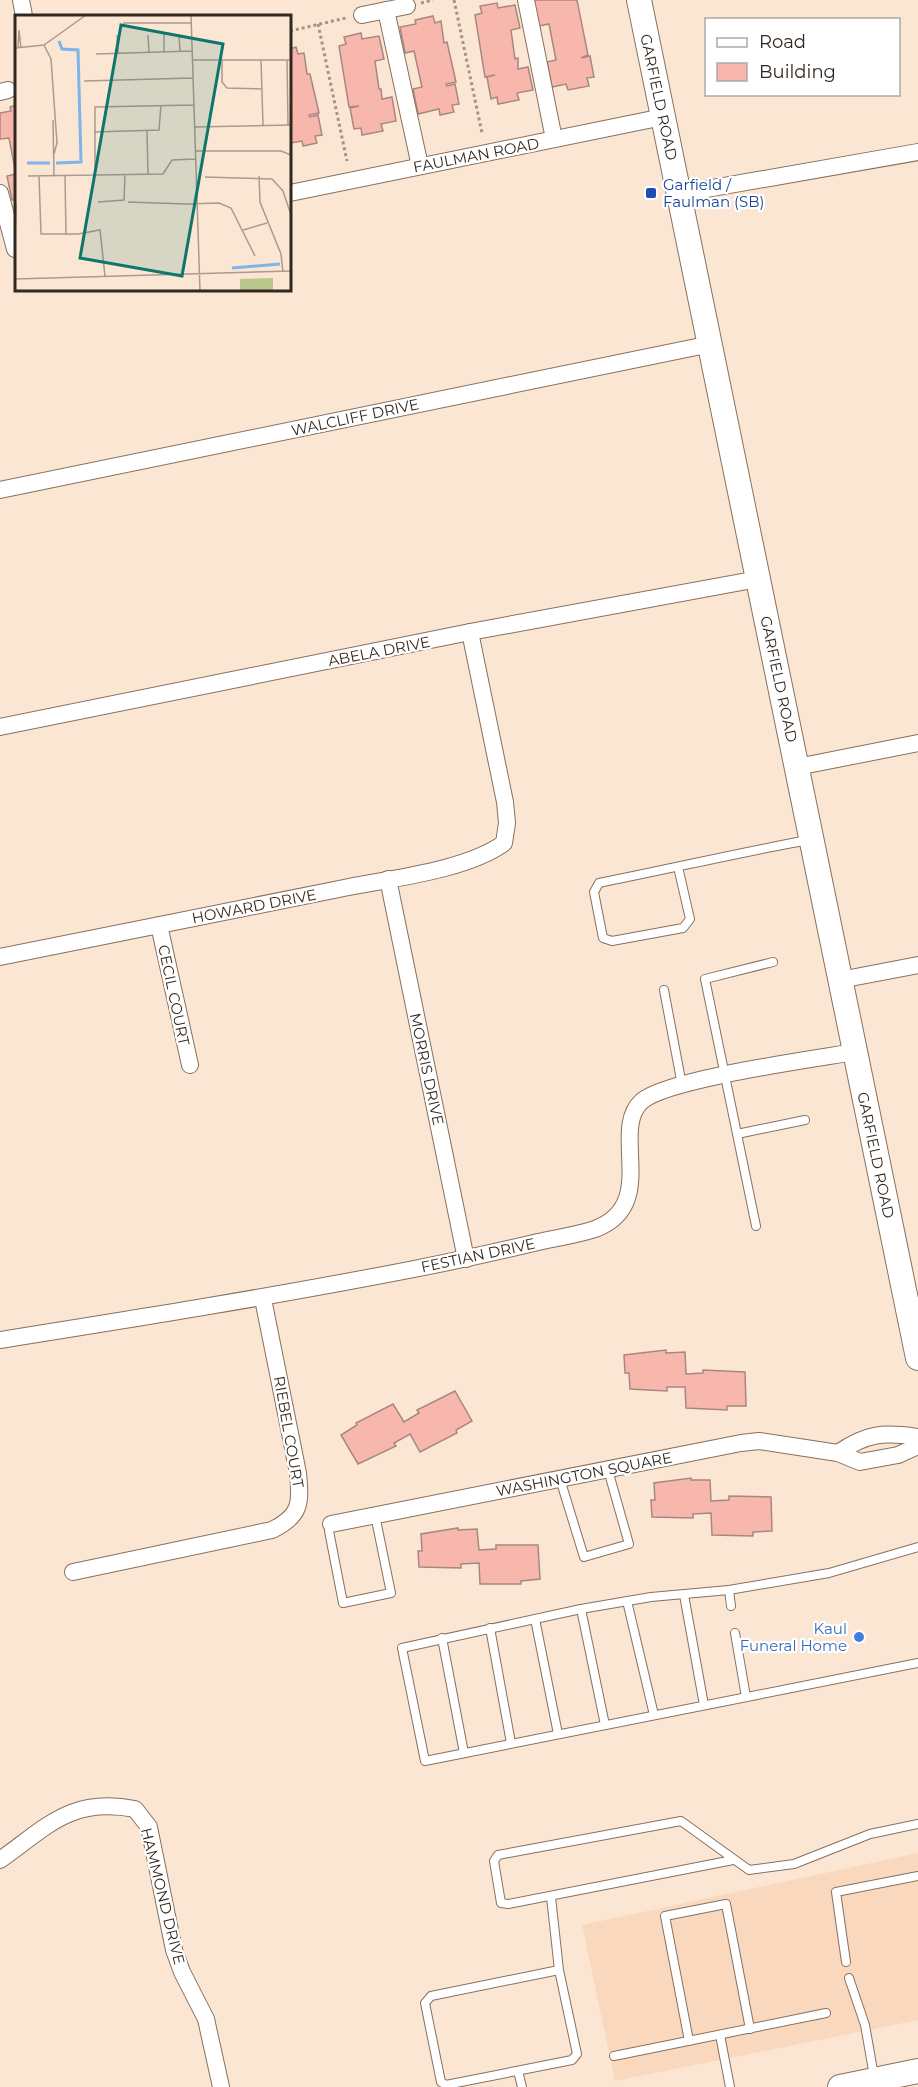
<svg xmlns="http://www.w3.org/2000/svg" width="918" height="2087" font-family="Montserrat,sans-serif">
	<rect width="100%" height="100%" fill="#fbe6d4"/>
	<!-- built -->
	<path fill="#f9d8bd" d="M918,1853V2020L615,2081L582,1925Z"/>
	<!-- building -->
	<g fill="#f8b7ac" stroke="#a88781" stroke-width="1.5">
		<path d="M534,0H577L588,55L581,58L590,56L594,77L587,78L589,86L568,90L566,84L552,87L547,62L556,60L549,24L539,26Z"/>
		<path d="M497,3L498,8L515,5L520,28L511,30L515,59L518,58V69L528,67L533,90L517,93L519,100L498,104L497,97L491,99L487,77L495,75L485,77L475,15L482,13L480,6Z"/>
		<path d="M433,16L435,23L441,21L444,43L447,42L456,82L446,84L447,86L455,84L459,104L452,105L454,112L440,115L439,109L418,114L413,89L422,87L414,51L405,53L400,27L416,24L415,20Z"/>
		<path d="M361,33L362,39L379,36L384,59L375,61L379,89H381L382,99L392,97L396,121L381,124L383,131L362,135L361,128L354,129L350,108L359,106L349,107L339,46L346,44L344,37Z"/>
		<path d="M296,47L298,54L304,53L307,74H310L319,113L309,115L310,117L318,115L322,135L315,136L317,143L303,146L302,141L290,143V49Z"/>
		<path d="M16,105V200H12L7,176L16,174L9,138L0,139V113L11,111L10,107Z"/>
		<path d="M666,1350V1353L685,1352L686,1374L703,1373V1370L745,1372L746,1406H727V1410L686,1408L685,1387H667V1391L630,1389L629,1373H625L624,1355Z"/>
		<path d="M455,1391L472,1421L456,1430L457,1433L420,1452L410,1434L394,1443L396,1446L358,1464L341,1435L357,1425L356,1423L393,1404L404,1422L419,1413L417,1410Z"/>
		<path d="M691,1478V1480H710L711,1501L729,1500V1496L771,1497L772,1531L753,1532V1536L712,1535L711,1513L693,1514V1518L652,1517L651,1500H655L654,1483Z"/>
		<path d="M458,1528V1530L477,1529L479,1550L496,1549V1545H538L540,1579L521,1581V1584H480L479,1563L461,1564V1568L419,1567L418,1551H422L421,1534Z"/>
	</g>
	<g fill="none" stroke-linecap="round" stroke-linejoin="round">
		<defs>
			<g id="lane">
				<path d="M678,867L690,919L683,928L612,941L603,938L594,892L599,883C669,869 738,853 808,840"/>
				<path d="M664,990L682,1085"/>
				<path d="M737,1134L805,1120"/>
				<path d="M756,1226L705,979L773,962"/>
				<path d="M560,1479L584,1557L629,1544L608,1470"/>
				<path d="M331,1524L329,1531L343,1603L391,1593L375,1515"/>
				<path d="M918,1547L829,1573L729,1590L651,1597L581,1609L402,1648L425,1761L918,1663"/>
				<path d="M729,1590L731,1606"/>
				<path d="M684,1595L704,1705"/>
				<path d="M627,1601L654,1715"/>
				<path d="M581,1609L605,1725"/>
				<path d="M535,1619L558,1734"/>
				<path d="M490,1628L511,1743"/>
				<path d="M735,1633L746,1697"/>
				<path d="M442,1638L464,1753"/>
				<path d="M733,1860L508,1904L501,1903L494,1861L498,1855L681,1821L749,1870L794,1864L870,1834L918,1824"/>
				<path d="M551,1897L559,1970L577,2054L572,2060L446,2085L441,2082L425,2003L431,1996L559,1970"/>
				<path d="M846,1962L836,1892L918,1876"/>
				<path d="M849,1978L865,2025L874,2076"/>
				<path d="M720,2035L730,2087"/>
				<path d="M689,2041L665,1916L726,1904L750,2029"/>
				<path d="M614,2056L826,2013"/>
				<path d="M518,2071L522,2087"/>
			</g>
			<g id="street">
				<path d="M21,0L24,16"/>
				<path d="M526,0L554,139"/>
				<path d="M386,10L420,166"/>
				<path d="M362,15L407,6"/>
				<path d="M0,92L8,90"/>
				<path d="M0,193L15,249"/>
				<path d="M290,193L663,117"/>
				<path d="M678,194L918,152"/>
				<path d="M0,490L711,344"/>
				<path d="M0,727L470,632L758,579"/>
				<path d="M797,767L918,743"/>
				<path d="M388,879L466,1259"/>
				<path d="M159,925L190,1065"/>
				<path d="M0,957C113,934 226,912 339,889C386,879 466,871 504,843L507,823L505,802L470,632"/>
				<path d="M840,980L918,965"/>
				<path d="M0,1340C138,1318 276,1296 414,1269C455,1261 496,1252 538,1242C556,1238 577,1235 595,1229C660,1205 609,1130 642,1101C667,1079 814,1059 855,1052"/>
				<path d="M918,1437C883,1432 867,1433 838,1453L860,1462L898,1455L918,1446"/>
				<path d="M331,1524L741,1443L759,1441L838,1453"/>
				<path d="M73,1572L272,1530C301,1516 301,1503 298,1473L263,1299"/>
				<path d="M0,1860C48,1826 71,1797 135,1809L149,1827L174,1950L182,1972L206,2019L221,2087"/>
			</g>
			<g id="secondary">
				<path d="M639,0L918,1358"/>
				<path d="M840,2087L918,2071"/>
			</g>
		</defs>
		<!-- lane casing -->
		<use href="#lane" stroke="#88705d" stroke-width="10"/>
		<!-- street casing -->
		<use href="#street" stroke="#88705d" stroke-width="18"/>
		<!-- secondary casing -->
		<use href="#secondary" stroke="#88705d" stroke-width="26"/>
		<!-- path -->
		<g stroke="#a49486" stroke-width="3" stroke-dasharray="3 3" stroke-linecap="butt">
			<path d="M454,0L482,133"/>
			<path d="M421,3L433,0"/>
			<path d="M318,24L347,161"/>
			<path d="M290,31L346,18"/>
		</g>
		<!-- lane -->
		<use href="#lane" stroke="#fff" stroke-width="8"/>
		<!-- street -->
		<use href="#street" stroke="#fff" stroke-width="16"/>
		<!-- secondary -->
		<use href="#secondary" stroke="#fff" stroke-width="24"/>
	</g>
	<!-- markers -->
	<rect fill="#1a4fb4" stroke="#fff" stroke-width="2" x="645" y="187" width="12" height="12" rx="3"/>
	<circle fill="#3f7fe0" stroke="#fff" stroke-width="2" cx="859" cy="1637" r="6"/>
	<g text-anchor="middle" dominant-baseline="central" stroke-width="4.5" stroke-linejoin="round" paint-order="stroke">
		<!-- street labels -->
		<g font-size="15" fill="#322820" stroke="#fff">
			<text transform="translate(659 97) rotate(78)">GARFIELD ROAD</text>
			<text transform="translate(476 155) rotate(-11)">FAULMAN ROAD</text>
			<text transform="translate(355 417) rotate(-12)">WALCLIFF DRIVE</text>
			<text transform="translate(379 651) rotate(-11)">ABELA DRIVE</text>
			<text transform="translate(779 679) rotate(78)">GARFIELD ROAD</text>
			<text transform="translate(254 906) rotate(-11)">HOWARD DRIVE</text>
			<text transform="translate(174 995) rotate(78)">CECIL COURT</text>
			<text transform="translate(427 1069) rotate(78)">MORRIS DRIVE</text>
			<text transform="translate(876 1155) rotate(78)">GARFIELD ROAD</text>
			<text transform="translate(478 1255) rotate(-12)">FESTIAN DRIVE</text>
			<text transform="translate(289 1432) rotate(80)">RIEBEL COURT</text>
			<text transform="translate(584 1474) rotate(-11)">WASHINGTON SQUARE</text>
			<text transform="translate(163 1896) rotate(76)">HAMMOND DRIVE</text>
		</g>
		<!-- transit labels -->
		<g font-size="15" fill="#164399" stroke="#fff" text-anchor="start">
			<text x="663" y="184">Garfield /<tspan x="663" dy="17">Faulman (SB)</tspan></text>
		</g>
		<!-- shop labels -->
		<g font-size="15" fill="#366cbe" stroke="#fff" text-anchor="end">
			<text x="847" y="1628">Kaul<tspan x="847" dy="17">Funeral Home</tspan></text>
		</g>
	</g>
	<!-- overview -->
	<g transform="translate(15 15)">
		<rect width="276" height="276" fill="#fbe6d4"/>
		<path d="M258,263V276H225V264Z" fill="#b9c78c"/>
		<path fill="none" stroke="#7eb3eb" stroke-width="3" d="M12,148H35M41,148L66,147L63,35L47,34L44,26M217,253L265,249"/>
		<path fill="none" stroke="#ab9a8c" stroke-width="1.5" d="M176,0L185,276M108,8H176M149,19V37M164,19L165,37M133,20L134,38M29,30L36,44L42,128L39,139M0,33L29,30L71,0M3,33L4,15L6,33M103,38L102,21H105M81,39L177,36M178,45H276M207,45V67L212,73L247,74M246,45L248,110M272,45L273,110M69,66L178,63M38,105L39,160M180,112L276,110M132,116L133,160M79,117L144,115L146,90M180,136H266L276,140M50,160L51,220M80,160V92L179,90M13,161L148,159L157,145L180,144M24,161L26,219H63L85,215L90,261M244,161L245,187L266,239L268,257M190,162L257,164L268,176L276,200M83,187L109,185L110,160M113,187L171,189M182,189H171L204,188L216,193L240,241M228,215L252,208M0,224L1,189M0,264L276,256"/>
		<path fill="#0f766e" fill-opacity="0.15" stroke="#0f766e" stroke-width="3" d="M106,10L208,29L167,261L65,243Z"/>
		<rect width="276" height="276" fill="none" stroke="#322820" stroke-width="3"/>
	</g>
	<!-- legend -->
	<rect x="705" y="18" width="195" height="78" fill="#ffffff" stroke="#ada9a6" stroke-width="1.5"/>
	<rect x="717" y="38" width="30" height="9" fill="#ffffff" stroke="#ada9a6" stroke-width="1.5"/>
	<text x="759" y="48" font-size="18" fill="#322820">Road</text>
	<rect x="717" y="63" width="30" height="18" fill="#f8b7ac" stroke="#ada9a6" stroke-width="1.5"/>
	<text x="759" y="78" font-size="18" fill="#322820">Building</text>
</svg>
